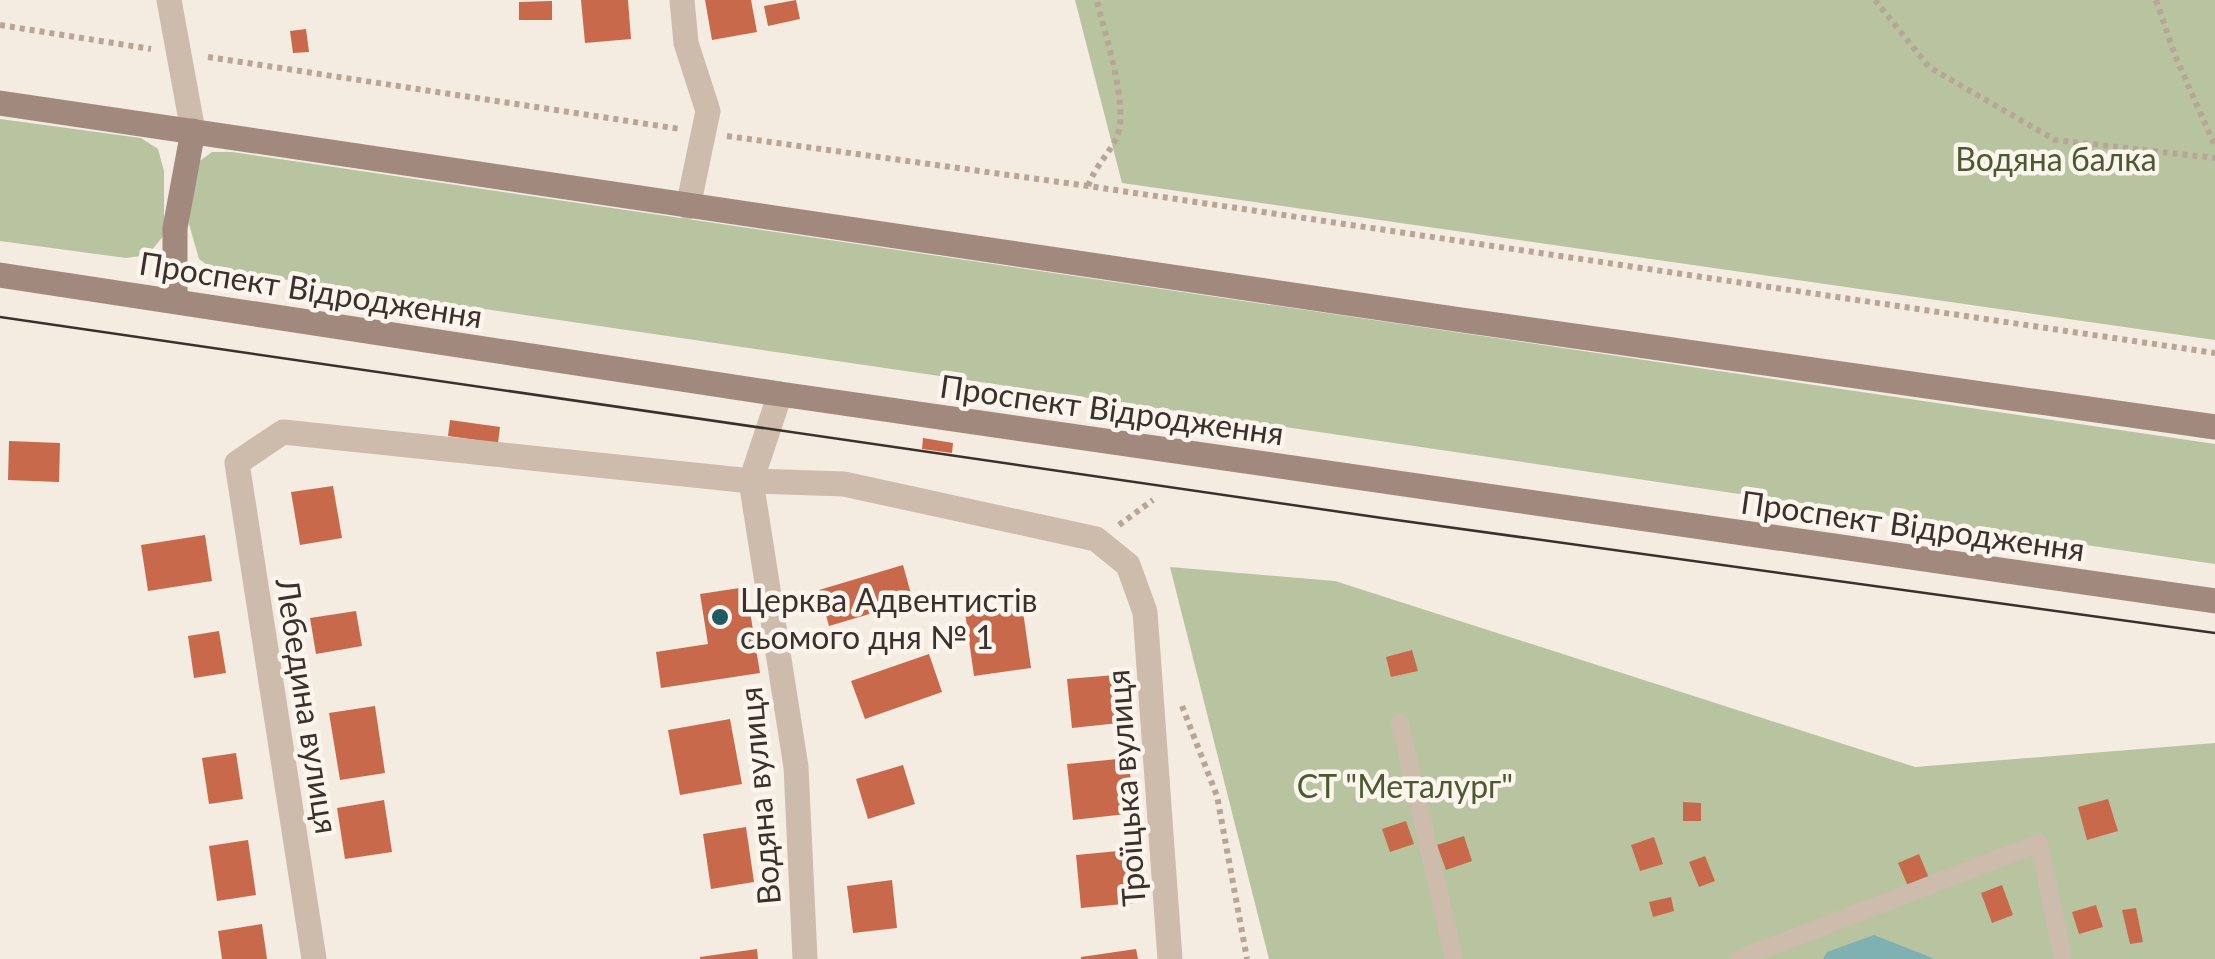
<svg xmlns="http://www.w3.org/2000/svg" width="2215" height="959" font-family="Lato,sans-serif">
	<rect width="100%" height="100%" fill="#f4ebe1"/>
	<!-- green -->
	<g fill="#b8c4a0">
		<path d="M1075,0H2215V340L1122,183Z"/>
		<path d="M0,119L141,138L158,149L164,171V235L148,255L126,258L0,241Z"/>
		<path d="M212,152H232L2215,444V564L213,269L199,259L189,224L191,182L197,163Z"/>
		<path d="M1170,567L1335,581L1915,767L2215,743V959H1269Z"/>
	</g>
	<!-- water -->
	<path fill="#7fb0b2" d="M1874,935L1930,957L1933,959H1823L1827,952Z"/>
	<!-- building -->
	<g fill="#c8694b">
		<path d="M581,0H628L631,39L585,43Z"/>
		<path d="M705,0H751L757,32L712,40Z"/>
		<path d="M796,0L800,19L768,26L764,6Z"/>
		<path d="M552,1V20H519V2Z"/>
		<path d="M306,29L309,52L293,53L290,31Z"/>
		<path d="M450,420L500,427L498,443L448,436Z"/>
		<path d="M923,438L953,443L952,453L922,449Z"/>
		<path d="M9,441L60,443L59,482L8,480Z"/>
		<path d="M333,486L342,538L300,545L291,492Z"/>
		<path d="M205,535L212,581L148,591L141,545Z"/>
		<path d="M903,565L913,601L829,626L819,590Z"/>
		<path d="M746,587L760,673L661,688L656,652L708,644L700,594Z"/>
		<path d="M1022,604L1031,668L974,676L965,612Z"/>
		<path d="M356,611L362,646L316,654L310,618Z"/>
		<path d="M219,631L226,673L194,678L188,636Z"/>
		<path d="M1412,650L1418,671L1391,677L1386,657Z"/>
		<path d="M929,654L942,692L865,719L851,681Z"/>
		<path d="M1115,675L1119,723L1072,728L1067,679Z"/>
		<path d="M375,706L385,773L340,780L329,713Z"/>
		<path d="M730,719L742,784L680,795L668,730Z"/>
		<path d="M236,753L243,799L209,804L202,758Z"/>
		<path d="M1128,758L1135,813L1073,820L1067,764Z"/>
		<path d="M903,765L915,804L868,819L856,779Z"/>
		<path d="M2108,799L2118,831L2087,840L2078,807Z"/>
		<path d="M384,800L392,852L345,859L337,808Z"/>
		<path d="M1683,802L1701,803V821H1683Z"/>
		<path d="M1406,821L1414,844L1390,852L1382,829Z"/>
		<path d="M746,827L754,882L711,889L703,834Z"/>
		<path d="M1464,836L1472,861L1446,870L1437,845Z"/>
		<path d="M1654,837L1663,864L1640,871L1631,845Z"/>
		<path d="M248,840L256,895L217,901L209,846Z"/>
		<path d="M1129,850L1134,903L1081,908L1076,855Z"/>
		<path d="M1919,854L1929,878L1908,886L1898,863Z"/>
		<path d="M1705,856L1715,881L1699,887L1689,862Z"/>
		<path d="M892,880L897,928L853,933L847,886Z"/>
		<path d="M2002,885L2013,915L1992,923L1981,893Z"/>
		<path d="M1671,897L1674,911L1653,917L1649,902Z"/>
		<path d="M2096,905L2103,927L2079,934L2072,912Z"/>
		<path d="M2136,908L2143,942L2130,944L2122,910Z"/>
		<path d="M262,924L267,959H222L218,931Z"/>
		<path d="M757,949L758,959H700V957Z"/>
		<path d="M1136,949L1138,959H1081V957Z"/>
	</g>
	<g fill="none" stroke-linecap="round" stroke-linejoin="round">
		<!-- path -->
		<g stroke="#b9a596" stroke-width="6" stroke-dasharray="5 5" stroke-linecap="butt">
			<path d="M1875,0L1929,67L2055,140L2215,158"/>
			<path d="M2156,0L2176,58L2215,146"/>
			<path d="M0,25L151,49"/>
			<path d="M208,57L680,129"/>
			<path d="M727,136L1088,186L2215,353"/>
			<path d="M1088,186C1095,167 1107,156 1116,139C1131,110 1104,33 1097,0"/>
			<path d="M1119,525L1153,500"/>
			<path d="M1182,706L1217,796L1247,959"/>
		</g>
		<!-- lane -->
		<g stroke="#cdbbac" stroke-width="18">
			<path d="M1400,723L1454,959"/>
			<path d="M1739,959L2039,843L2063,959"/>
		</g>
		<!-- street -->
		<g stroke="#cdbbac" stroke-width="25">
			<path d="M169,0L193,131"/>
			<path d="M682,0L686,43L708,111L688,207"/>
			<path d="M780,394L751,481L796,767L805,959"/>
			<path d="M314,959L237,463L283,432L751,481L844,484L1096,539L1128,565L1145,612L1170,959"/>
		</g>
		<!-- secondary -->
		<g stroke="#a18a7d" stroke-width="25">
			<path d="M0,103L1455,319L2215,427"/>
			<path d="M0,275L780,394L2215,601"/>
			<path d="M175,300V228L193,131"/>
		</g>
		<!-- tram -->
		<path stroke="#3b302b" stroke-width="2.5" d="M0,317L1382,518L2215,633"/>
	</g>
	<!-- markers -->
	<circle fill="#1f5a5e" stroke="#fbf5ee" stroke-width="4" cx="720" cy="617" r="10"/>
	<g text-anchor="middle" dominant-baseline="central" stroke-width="9" stroke-linejoin="round" paint-order="stroke">
		<!-- park labels -->
		<g font-size="32" fill="#4a5a2e" stroke="#fbf5ee">
			<text x="2056" y="158">Водяна балка</text>
			<text x="1405" y="785">СТ "Металург"</text>
		</g>
		<!-- street labels -->
		<g font-size="32" fill="#3b302b" stroke="#fbf5ee">
			<text transform="translate(311 289) rotate(9)">Проспект Відродження</text>
			<text transform="translate(1112 409) rotate(8)">Проспект Відродження</text>
			<text transform="translate(1913 525) rotate(8)">Проспект Відродження</text>
			<text transform="translate(308 706) rotate(81)">Лебедина вулиця</text>
			<text transform="translate(1125 788) rotate(-94)">Троїцька вулиця</text>
			<text transform="translate(759 796) rotate(-95)">Водяна вулиця</text>
		</g>
		<!-- poi labels -->
		<g font-size="32" fill="#3b302b" stroke="#fbf5ee" text-anchor="start">
			<text x="740" y="599">Церква Адвентистів<tspan x="740" dy="37">сьомого дня № 1</tspan></text>
		</g>
	</g>
</svg>
